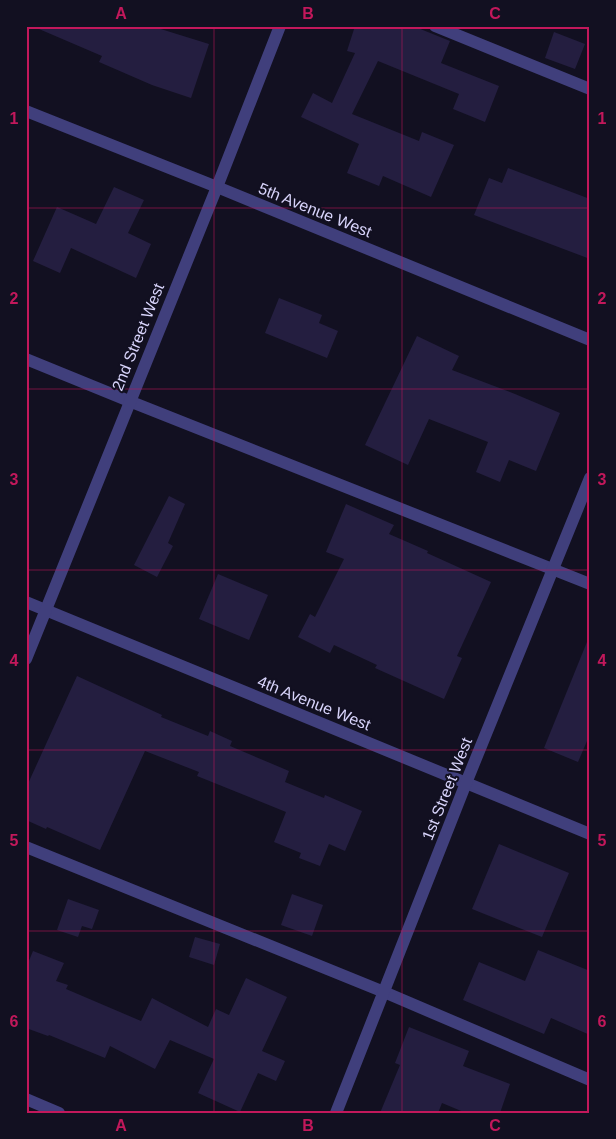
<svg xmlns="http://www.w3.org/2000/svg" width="616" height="1139" font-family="Arial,sans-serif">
	<rect width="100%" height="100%" fill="#121021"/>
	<!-- building -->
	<g fill="#241e40">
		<path d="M32,26H151L209,44L191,98L152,85L99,62L102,56Z"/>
		<path d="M355,26H413L450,41L441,63L499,86L485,122L453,109L459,94L378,61L352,114L419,141L422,132L454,145L431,197L383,176L379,186L347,173L359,144L301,117L313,93L332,103L355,53L347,51Z"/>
		<path d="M554,32L585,44L575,69L545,58Z"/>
		<path d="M508,168L590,199V259L474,215L489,178L502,183Z"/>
		<path d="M114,187L144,200L128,233L151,244L136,278L71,248L60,273L33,261L57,207L96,224Z"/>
		<path d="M279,298L322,315L319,323L338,331L327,358L265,333Z"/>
		<path d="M417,336L459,356L452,370L515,394L560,413L536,471L509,460L500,482L476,472L488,442L429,419L408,465L365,445Z"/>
		<path d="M169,496L185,504L168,543L173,546L157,577L134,565Z"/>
		<path d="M346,504L394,525L389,534L428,551L427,553L491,582L457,656L462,658L444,699L375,668L377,665L334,645L330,653L298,637L310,614L315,617L344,559L326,552Z"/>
		<path d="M218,574L268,595L249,640L199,619Z"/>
		<path d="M589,637L590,734L578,762L544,748Z"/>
		<path d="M77,676L162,715L161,717L208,736L210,731L232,741L230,746L289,771L285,782L324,798L325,795L362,811L345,851L329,844L320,866L299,858L301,853L274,842L286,812L197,776L199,772L145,751L100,850L47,827L46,829L26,820V788Z"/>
		<path d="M499,844L569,873L542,937L472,909Z"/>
		<path d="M292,894L323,905L312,936L281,925Z"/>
		<path d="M68,899L99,910L92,929L82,926L78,937L57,930Z"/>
		<path d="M195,937L220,944L214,965L189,957Z"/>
		<path d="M538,950L590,971V1035L551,1018L544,1034L463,1000L479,962L525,981Z"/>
		<path d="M33,951L64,963L56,981L68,985L66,989L141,1021L152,998L208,1027L216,1009L229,1015L246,978L287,997L262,1051L285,1061L276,1081L258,1073L240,1112L198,1093L214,1059L170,1040L155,1069L110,1046L105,1058L49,1035L48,1036L26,1028V968Z"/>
		<path d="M409,1027L469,1051L463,1066L510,1084L500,1113H466L442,1103L438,1113H380L400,1065L395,1063Z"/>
	</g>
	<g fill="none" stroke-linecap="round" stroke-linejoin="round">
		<!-- service -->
		<g stroke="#403f7c" stroke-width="12">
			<path d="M435,26L590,89"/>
			<path d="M26,359L129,401L590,584"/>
			<path d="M26,847L384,992L590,1080"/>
		</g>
		<!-- minor -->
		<g stroke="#403f7c" stroke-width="12">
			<path d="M26,602L590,834"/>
			<path d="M26,1099L59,1113"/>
			<path d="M336,1113L466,783L590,478"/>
		</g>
		<!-- tertiary -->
		<g stroke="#403f7c" stroke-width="12">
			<path d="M26,111L217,187L590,340"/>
			<path d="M26,659L217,187L280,26"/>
		</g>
	</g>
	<!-- grid -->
	<path fill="none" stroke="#c2185b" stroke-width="1" stroke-opacity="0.55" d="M214,26V1113M402,26V1113M26,208H590M26,389H590M26,570H590M26,750H590M26,931H590"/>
	<g text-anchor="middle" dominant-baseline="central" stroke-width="4" stroke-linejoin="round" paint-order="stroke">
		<!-- street labels -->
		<g font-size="16" fill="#d8d4fb" stroke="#121021">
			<text transform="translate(315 210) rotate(22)">5th Avenue West</text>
			<text transform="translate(138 337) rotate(-68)">2nd Street West</text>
			<text transform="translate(314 703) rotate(22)">4th Avenue West</text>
			<text transform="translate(447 789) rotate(-68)">1st Street West</text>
		</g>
	</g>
	<!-- border -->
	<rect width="616" height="1139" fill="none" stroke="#121021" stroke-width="55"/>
	<rect x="28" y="28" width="560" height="1084" fill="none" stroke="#c2185b" stroke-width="2"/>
	<g font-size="16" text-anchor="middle" font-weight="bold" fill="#c2185b">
		<text x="121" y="19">A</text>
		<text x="308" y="19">B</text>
		<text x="495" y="19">C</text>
		<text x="14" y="124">1</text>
		<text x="602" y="124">1</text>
		<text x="14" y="304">2</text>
		<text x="602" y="304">2</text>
		<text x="14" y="485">3</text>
		<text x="602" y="485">3</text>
		<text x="14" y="666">4</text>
		<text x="602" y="666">4</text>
		<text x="14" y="846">5</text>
		<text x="602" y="846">5</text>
		<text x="14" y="1027">6</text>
		<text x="602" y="1027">6</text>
		<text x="121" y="1131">A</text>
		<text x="308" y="1131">B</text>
		<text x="495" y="1131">C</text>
	</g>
</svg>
